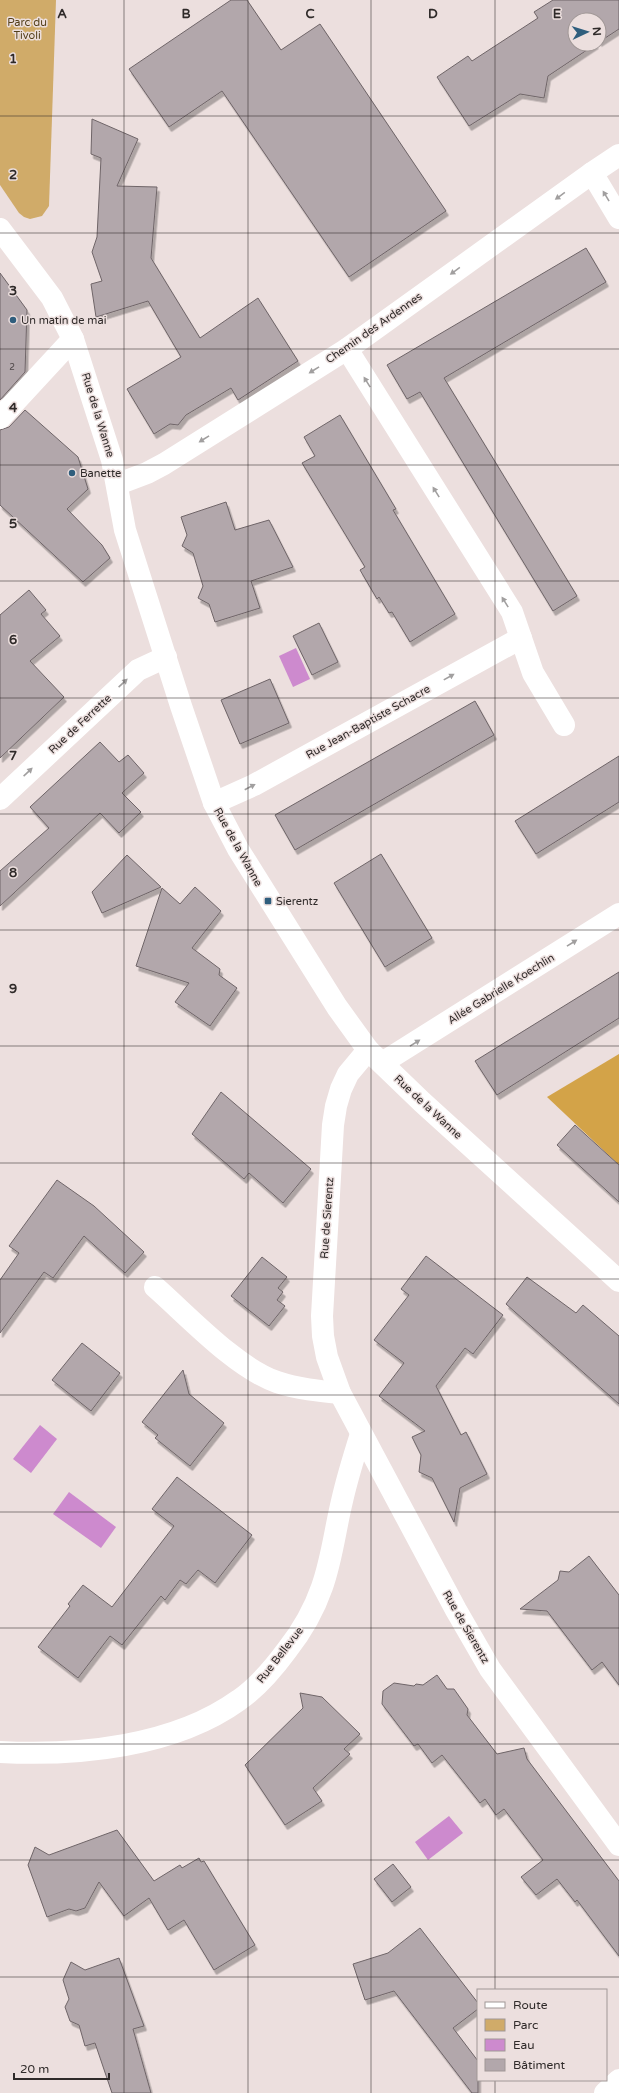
<svg xmlns="http://www.w3.org/2000/svg" width="619" height="2093" font-family="'Varela Round',sans-serif">
	<defs>
		<filter id="shadow"><feDropShadow dx="2.5" dy="4.5" stdDeviation="0" flood-color="#0004"/></filter>
	</defs>
	<rect width="100%" height="100%" fill="#ecdfde"/>
	<!-- green -->
	<path fill="#d0ab69" d="M0,0H56L49,206L42,216L30,219L24,217L19,213L0,185Z"/>
	<!-- forest -->
	<path fill="#d3a348" d="M619,1054V1165L547,1097Z"/>
	<!-- water -->
	<g fill="#cd8ace">
		<path d="M296,648L310,679L293,687L279,656Z"/>
		<path d="M40,1425L57,1439L31,1473L13,1459Z"/>
		<path d="M69,1492L116,1527L101,1548L53,1514Z"/>
		<path d="M449,1816L463,1833L428,1860L415,1842Z"/>
	</g>
	<!-- building -->
	<g fill="#b2a7ab" stroke="#6f6568" filter="url(#shadow)">
		<path d="M231,0H247L281,50L320,24L446,211L349,277L222,91L169,127L129,69Z"/>
		<path d="M553,0H619V29L599,42V20H575V44H596L548,76L544,98L520,94L469,126L437,77L468,56L472,61L538,18L534,12Z"/>
		<path d="M92,119L138,139L117,186L157,187L151,258L200,338L258,298L298,361L238,400L231,388L186,415L178,425L170,424L154,434L127,389L181,357L148,301L96,317L91,284L102,281L92,252L97,237L101,158L91,154Z"/>
		<path d="M586,248L606,282L444,378L577,596L553,611L420,392L407,399L387,365Z"/>
		<path d="M0,273L27,310L25,372L0,400Z"/>
		<path d="M25,410L78,457L88,489L67,509L102,545L110,558L83,582L0,505V430L9,427Z"/>
		<path d="M340,415L396,509L393,510L455,614L410,642L392,612L389,613L379,597L377,599L360,570L365,567L302,463L315,456L304,437Z"/>
		<path d="M226,502L235,530L269,520L293,567L251,581L260,608L215,622L209,604L198,598L203,586L193,553L182,546L187,535L181,517Z"/>
		<path d="M29,590L46,610L41,614L60,636L30,661L64,697L0,758V615Z"/>
		<path d="M319,623L338,662L312,675L293,636Z"/>
		<path d="M270,679L289,723L240,744L221,700Z"/>
		<path d="M475,701L494,735L295,850L275,815Z"/>
		<path d="M100,742L119,762L128,755L144,773L122,793L141,812L119,833L100,813L0,906V871L49,828L30,807Z"/>
		<path d="M619,756V802L536,854L515,821Z"/>
		<path d="M381,854L432,938L385,967L334,883Z"/>
		<path d="M127,855L161,887L102,913L92,892Z"/>
		<path d="M195,887L221,911L192,948L220,969L219,975L237,988L210,1026L175,1002L189,983L136,966L162,888L180,904Z"/>
		<path d="M619,972V1018L497,1095L475,1061Z"/>
		<path d="M221,1092L311,1169L283,1203L249,1173L244,1179L192,1134Z"/>
		<path d="M575,1125L619,1165V1202L557,1145Z"/>
		<path d="M57,1180L94,1206L144,1252L125,1273L84,1236L53,1278L44,1272L0,1333V1280L19,1253L9,1246Z"/>
		<path d="M426,1256L503,1315L473,1354L465,1348L436,1386L461,1435L466,1432L487,1474L460,1488L454,1522L432,1478L419,1472L421,1455L412,1437L425,1431L379,1396L404,1363L374,1340L409,1295L401,1289Z"/>
		<path d="M262,1257L287,1277L278,1288L283,1292L277,1300L285,1306L269,1326L231,1296Z"/>
		<path d="M527,1277L576,1313L583,1305L619,1336V1404L506,1304Z"/>
		<path d="M82,1343L120,1373L91,1411L52,1380Z"/>
		<path d="M183,1370L189,1394L224,1423L190,1466L155,1438L158,1435L142,1422Z"/>
		<path d="M177,1477L252,1535L215,1583L198,1570L186,1584L180,1580L165,1600L161,1596L122,1645L110,1636L78,1678L38,1647L70,1606L68,1604L83,1585L112,1607L174,1526L152,1509Z"/>
		<path d="M589,1556L619,1595V1685L602,1662L592,1670L547,1611L520,1609L558,1580L560,1571L569,1572Z"/>
		<path d="M437,1675L447,1689H454L468,1709L467,1715L497,1754L524,1748L527,1759L619,1881V1956L577,1900L575,1902L557,1879L536,1895L521,1877L543,1860L504,1809L496,1815L485,1799L480,1803L442,1755L432,1763L418,1744L414,1746L382,1704L383,1691L394,1683L414,1686L416,1684L423,1685Z"/>
		<path d="M300,1693L322,1697L360,1734L344,1749L350,1754L313,1788L322,1801L285,1825L245,1765L303,1708Z"/>
		<path d="M117,1830L154,1881L180,1865L182,1868L199,1858L201,1862L204,1861L255,1945L214,1970L184,1920L168,1930L149,1898L124,1916L99,1882L85,1908L76,1911L69,1909L47,1917L28,1865L35,1847L49,1855Z"/>
		<path d="M393,1864L411,1887L392,1902L374,1879Z"/>
		<path d="M420,1928L478,2003V2009L453,2028L478,2061V2093H472L394,1991L365,2000L353,1964L388,1953Z"/>
		<path d="M119,1958L144,2026L133,2029L151,2093H112L95,2043L85,2046L79,2025L70,2021L65,2007L69,1999L63,1980L71,1962L85,1970Z"/>
	</g>
	<g fill="none" stroke-linecap="round" stroke-linejoin="round">
		<!-- minor -->
		<g stroke="#fff" stroke-width="22">
			<path d="M592,173L619,218"/>
			<path d="M0,229L52,298L73,339L112,460L125,530L181,706L214,803L238,849L337,1007L368,1050L422,1102L619,1281"/>
			<path d="M347,349L512,612L533,673L564,725"/>
			<path d="M0,418L73,339"/>
			<path d="M118,484L147,473L164,464L347,349L592,173L619,155"/>
			<path d="M0,799L138,670L166,657"/>
			<path d="M214,803L254,785L521,638"/>
			<path d="M368,1050L348,1074L341,1089L336,1106L333,1125L322,1316L323,1336L327,1357L340,1393L456,1610L490,1669L619,1845"/>
			<path d="M382,1063L619,914"/>
			<path d="M155,1287C188,1316 236,1368 277,1382C298,1389 319,1391 340,1393"/>
			<path d="M0,1752C78,1756 174,1747 239,1700C258,1687 273,1669 287,1650C302,1631 314,1610 322,1587C332,1559 335,1530 342,1501C347,1479 354,1456 361,1434"/>
			<path d="M605,2093L619,2080"/>
		</g>
	</g>
	<!-- one-way arrows -->
	<defs><path id="oneway-solid" d="M-6-.8H1V-3.2L6.5 0L1 3.2V.8H-6Z"/></defs>
	<g fill="#a19f9f">
		<use href="#oneway-solid" transform="translate(560 196) rotate(144)"/>
		<use href="#oneway-solid" transform="translate(606 196) rotate(-121)"/>
		<use href="#oneway-solid" transform="translate(455 271) rotate(144)"/>
		<use href="#oneway-solid" transform="translate(314 370) rotate(148)"/>
		<use href="#oneway-solid" transform="translate(367 382) rotate(-122)"/>
		<use href="#oneway-solid" transform="translate(204 439) rotate(148)"/>
		<use href="#oneway-solid" transform="translate(436 492) rotate(-122)"/>
		<use href="#oneway-solid" transform="translate(505 602) rotate(-122)"/>
		<use href="#oneway-solid" transform="translate(449 677) rotate(-29)"/>
		<use href="#oneway-solid" transform="translate(123 683) rotate(-43)"/>
		<use href="#oneway-solid" transform="translate(28 772) rotate(-43)"/>
		<use href="#oneway-solid" transform="translate(250 787) rotate(-28)"/>
		<use href="#oneway-solid" transform="translate(572 943) rotate(-32)"/>
		<use href="#oneway-solid" transform="translate(415 1043) rotate(-32)"/>
	</g>
	<!-- grid -->
	<path fill="none" stroke="#2f2a29" stroke-width="1" stroke-opacity="0.55" d="M124,0V2093M248,0V2093M371,0V2093M495,0V1990M0,116H619M0,233H619M0,349H619M0,465H619M0,581H619M0,698H619M0,814H619M0,930H619M0,1046H619M0,1163H619M0,1279H619M0,1395H619M0,1512H619M0,1628H619M0,1744H619M0,1860H619M0,1977H619M495,2080V2093"/>
	<!-- markers -->
	<g fill="#2f5e7d" stroke="#ecdfde" stroke-width="1.5">
		<circle cx="13" cy="320" r="4"/>
		<circle cx="72" cy="473" r="4"/>
		<rect x="264" y="897" width="8" height="8" rx="2"/>
	</g>
	<g text-anchor="middle" dominant-baseline="central" stroke-width="3" stroke-linejoin="round" paint-order="stroke">
		<!-- number labels -->
		<g font-size="9" fill="#50494a">
			<text x="12" y="367">2</text>
		</g>
		<!-- park labels -->
		<g font-size="11" fill="#533f19" stroke="#ecdfde">
			<text x="27" y="22">Parc du<tspan x="27" dy="13">Tivoli</tspan></text>
		</g>
		<!-- poi labels -->
		<g font-size="11" fill="#2f2a29" stroke="#ecdfde" text-anchor="start">
			<text x="21" y="320">Un matin de mai</text>
			<text x="80" y="473">Banette</text>
			<text x="276" y="901">Sierentz</text>
		</g>
		<!-- street labels -->
		<g font-size="11" fill="#2f2a29" stroke="#ecdfde">
			<text transform="translate(374 328) rotate(-35)">Chemin des Ardennes</text>
			<text transform="translate(98 415) rotate(73)">Rue de la Wanne</text>
			<text transform="translate(368 722) rotate(-29)">Rue Jean-Baptiste Schacre</text>
			<text transform="translate(80 724) rotate(-43)">Rue de Ferrette</text>
			<text transform="translate(238 847) rotate(61)">Rue de la Wanne</text>
			<text transform="translate(501 989) rotate(-32)">Allée Gabrielle Koechlin</text>
			<text transform="translate(428 1107) rotate(43)">Rue de la Wanne</text>
			<text transform="translate(327 1218) rotate(-86)">Rue de Sierentz</text>
			<text transform="translate(466 1627) rotate(60)">Rue de Sierentz</text>
			<text transform="translate(280 1655) rotate(-52)">Rue Bellevue</text>
		</g>
	</g>
	<g font-size="13" text-anchor="middle" font-weight="bold" fill="#2f2a29" stroke="#ecdfde" stroke-width="3" stroke-linejoin="round" paint-order="stroke">
		<text x="62" y="18">A</text>
		<text x="186" y="18">B</text>
		<text x="310" y="18">C</text>
		<text x="433" y="18">D</text>
		<text x="557" y="18">E</text>
		<text x="13" y="63">1</text>
		<text x="13" y="179">2</text>
		<text x="13" y="295">3</text>
		<text x="13" y="412">4</text>
		<text x="13" y="528">5</text>
		<text x="13" y="644">6</text>
		<text x="13" y="760">7</text>
		<text x="13" y="877">8</text>
		<text x="13" y="993">9</text>
	</g>
	<!-- legend -->
	<rect x="477" y="1989" width="130" height="92" fill="#ecdfde" stroke="#a09796"/>
	<rect x="485" y="2002" width="20" height="6" fill="#ffffff" stroke="#a09796"/>
	<text x="513" y="2009" font-size="12" fill="#2f2a29">Route</text>
	<rect x="485" y="2019" width="20" height="12" fill="#d0ab69" stroke="#a09796"/>
	<text x="513" y="2029" font-size="12" fill="#2f2a29">Parc</text>
	<rect x="485" y="2039" width="20" height="12" fill="#cd8ace" stroke="#a09796"/>
	<text x="513" y="2049" font-size="12" fill="#2f2a29">Eau</text>
	<rect x="485" y="2059" width="20" height="12" fill="#b2a7ab" stroke="#a09796"/>
	<text x="513" y="2069" font-size="12" fill="#2f2a29">Bâtiment</text>
	<!-- north arrow -->
	<g transform="translate(587 32) rotate(86)"><circle r="19" fill="#ecdfde" stroke="#a09796"/>
	<path d="M0-3L7 15L0 10L-7 15Z" fill="#2f5e7d"/>
	<text y="-6" font-size="11" font-weight="bold" text-anchor="middle" fill="#2f2a29">N</text>
	</g>
	<!-- scale -->
	<path d="M14 2073v6h95v-6" fill="none" stroke="#2f2a29" stroke-width="2"/>
	<text x="20" y="2073" font-size="12" fill="#2f2a29" stroke="#ecdfde" stroke-width="3" paint-order="stroke">20 m</text>
</svg>
